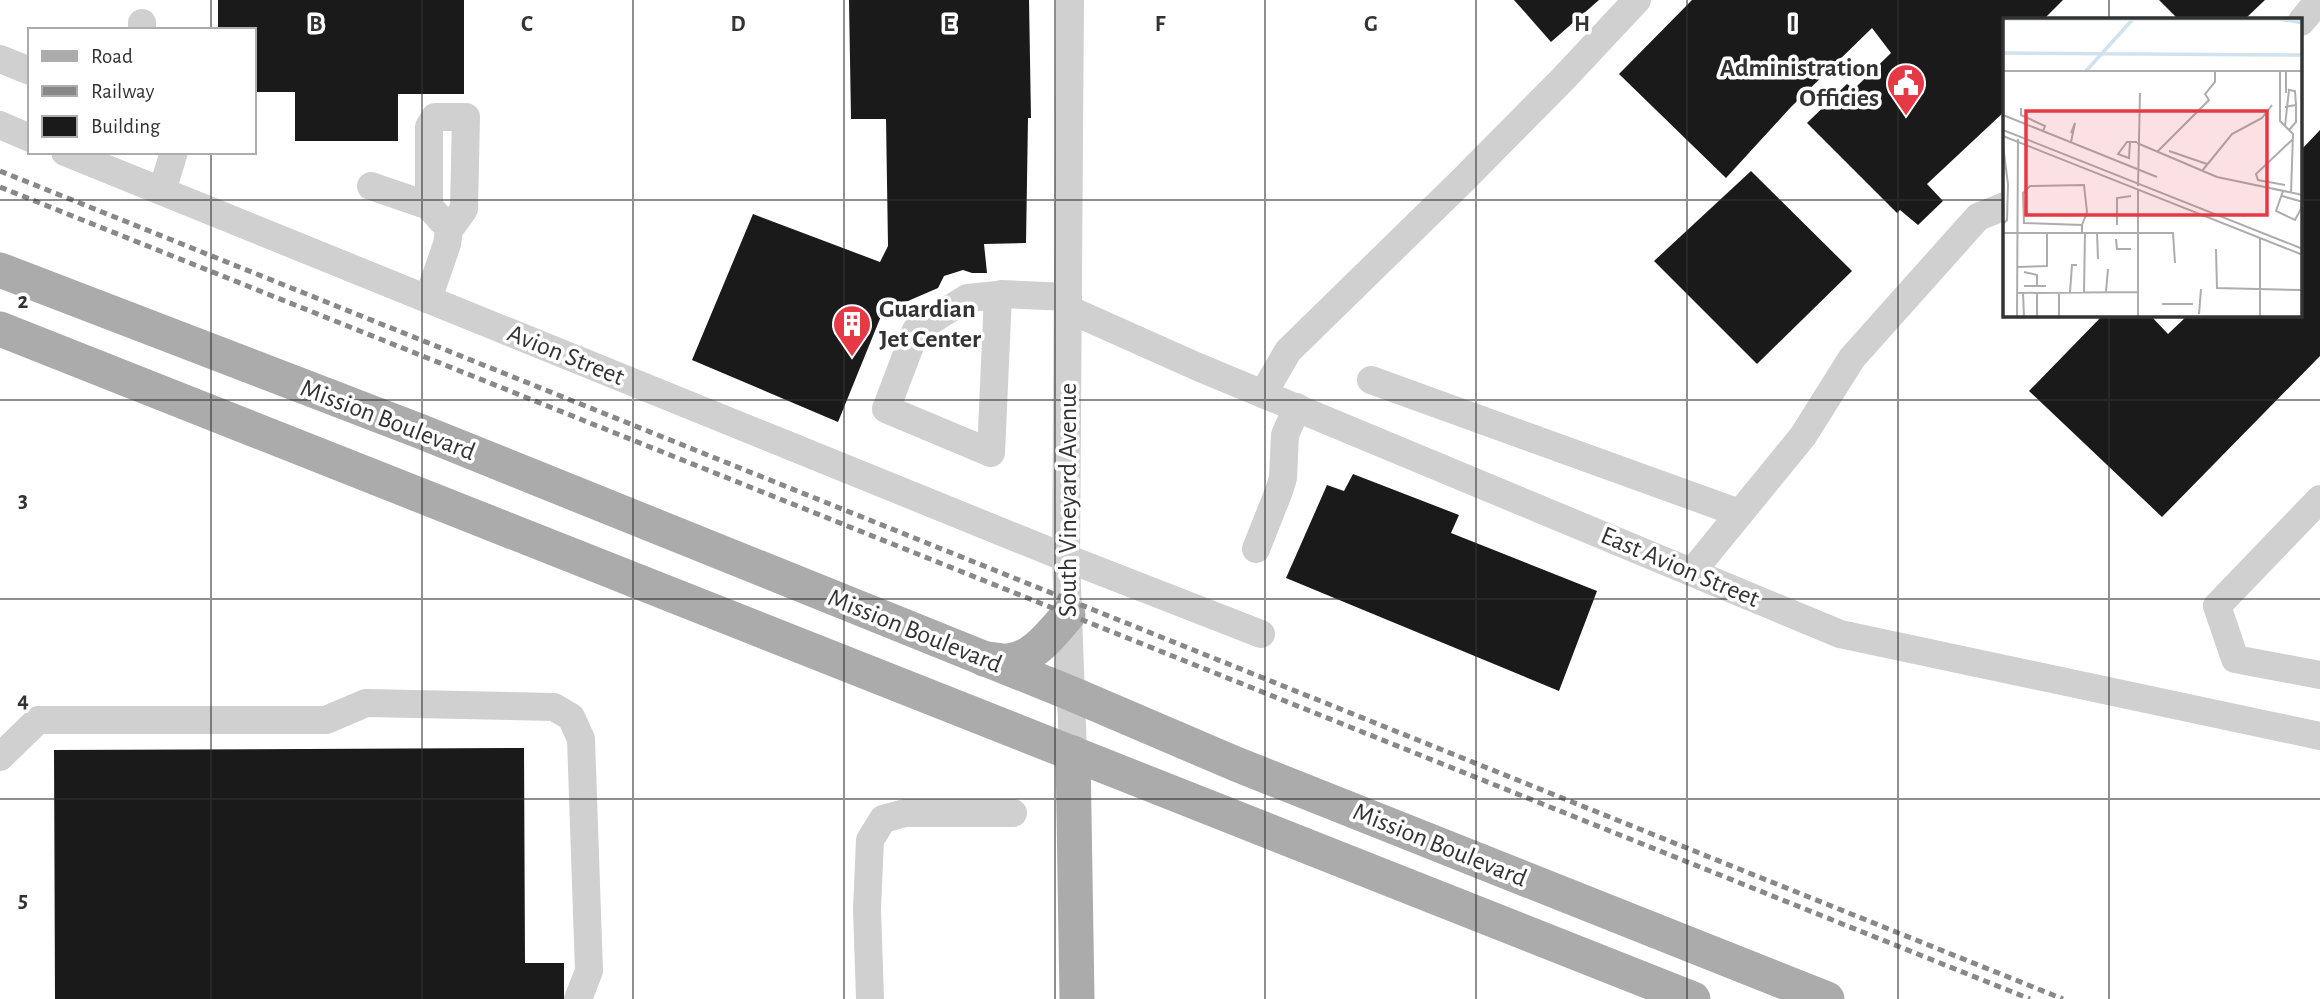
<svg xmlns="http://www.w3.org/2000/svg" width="2320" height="999" font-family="'Alegreya Sans',sans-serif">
	<rect width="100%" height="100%" fill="#fff"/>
	<!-- building -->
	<g fill="#1a1a1a">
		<path d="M218,0H464V94H398V141H295V92H254V30H218Z"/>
		<path d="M849,0H1029L1031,118H1028L1026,243L984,244L987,273H972L963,270L944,276L938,288L901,304L888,299L838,422L692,360L753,214L880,262L888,246L886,119H851Z"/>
		<path d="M1514,0H1599L1551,42Z"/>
		<path d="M1692,0H2063L2044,19H2005V111L1927,184L1943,201L1918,225L1900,210L1897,213L1807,123L1847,84L1854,89L1891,53L1872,28L1791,107L1726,178L1619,74Z"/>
		<path d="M2159,0H2265L2245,19H2178Z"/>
		<path d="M2320,130V356L2162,517L2029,391L2103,315H2150L2168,334L2188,315H2301V208L2303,206L2301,203V150Z"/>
		<path d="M1751,171L1852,271L1757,364L1654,261Z"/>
		<path d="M1353,474L1459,515L1451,533L1597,591L1559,691L1286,578L1327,485L1344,491Z"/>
		<path d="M524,748L525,963H564V999H55L54,750Z"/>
	</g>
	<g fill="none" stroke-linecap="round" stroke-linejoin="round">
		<!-- minor -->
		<g stroke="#d0d0d0" stroke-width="28">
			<path d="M1070,0L1066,558L1073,753"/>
			<path d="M2301,22L2319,0"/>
			<path d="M142,23V30"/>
			<path d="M0,59L30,71"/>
			<path d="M0,125L30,138"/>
			<path d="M65,152L1066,558L1261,634"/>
			<path d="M371,186L429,206L441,220"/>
			<path d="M162,191L174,152"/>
			<path d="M998,295L991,453L886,409L916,330L967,298L998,295L1001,294L1068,297"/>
			<path d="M428,299L447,244L449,230L464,209L466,117H435L429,127V206"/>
			<path d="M1068,309L1198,367L1840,634L2320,736"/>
			<path d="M1371,380L1739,513"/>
			<path d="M1263,394L1288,351L1462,181L1563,79L1637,0"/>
			<path d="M2320,499L2217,606L2235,659L2320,675"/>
			<path d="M1256,549L1279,491L1283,478L1285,435L1297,407"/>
			<path d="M1692,572L1803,436L1852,358L1978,217L2005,206"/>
			<path d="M0,757L38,720H326L366,703L554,707L571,717L581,739L589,971L578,999"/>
			<path d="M870,999L867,909L870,840L883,819L905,813H1013"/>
		</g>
		<!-- major -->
		<g stroke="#ababab" stroke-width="35">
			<path d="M0,270L422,432L1070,693L1236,764L1827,999"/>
			<path d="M0,329L1693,999"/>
			<path d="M984,659C992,659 999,661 1007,661C1033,660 1053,632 1068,615"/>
			<path d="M1073,753L1077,999"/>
		</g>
		<!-- rail -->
		<g stroke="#888" stroke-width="5" stroke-dasharray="7 5" stroke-linecap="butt">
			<path d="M0,171L2063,999"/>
			<path d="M0,187L2030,999"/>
		</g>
	</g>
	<!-- grid -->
	<path fill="none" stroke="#333" stroke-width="2" stroke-opacity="0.55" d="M211,0V30M422,0V999M633,0V999M844,0V999M1055,0V999M1265,0V999M1476,0V999M1687,0V999M1898,0V999M2109,0V19M211,152V999M0,200H2005M2301,200H2320M2109,315V999M0,400H2320M0,599H2320M0,799H2320"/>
	<!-- icons -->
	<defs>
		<symbol id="civic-pin" viewBox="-11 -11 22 30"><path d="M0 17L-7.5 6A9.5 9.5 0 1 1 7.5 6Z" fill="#e63946" stroke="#fff"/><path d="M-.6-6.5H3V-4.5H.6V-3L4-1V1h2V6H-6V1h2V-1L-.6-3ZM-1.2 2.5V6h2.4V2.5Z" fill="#fff"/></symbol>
		<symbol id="building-pin" viewBox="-11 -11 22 30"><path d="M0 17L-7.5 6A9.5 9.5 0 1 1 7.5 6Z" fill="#e63946" stroke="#fff"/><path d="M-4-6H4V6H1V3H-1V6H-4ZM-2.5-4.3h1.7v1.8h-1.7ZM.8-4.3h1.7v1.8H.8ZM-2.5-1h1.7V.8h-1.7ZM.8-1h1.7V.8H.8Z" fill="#fff"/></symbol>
	</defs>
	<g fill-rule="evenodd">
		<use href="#civic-pin" x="1884" y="61" width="44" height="60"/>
		<use href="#building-pin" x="830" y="302" width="44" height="60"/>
	</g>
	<g text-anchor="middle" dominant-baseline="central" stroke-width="7" stroke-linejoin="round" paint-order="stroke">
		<!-- poi labels -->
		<g font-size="26" font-weight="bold" fill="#333" stroke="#fff" text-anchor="end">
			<text x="1879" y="68">Administration<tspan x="1879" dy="30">Officies</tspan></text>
			<text x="879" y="309" text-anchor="start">Guardian<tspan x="879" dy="30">Jet Center</tspan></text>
		</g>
		<!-- street labels -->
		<g font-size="26" fill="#333" stroke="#fff">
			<text transform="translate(566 355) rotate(22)">Avion Street</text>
			<text transform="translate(388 420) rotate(21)">Mission Boulevard</text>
			<text transform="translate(1068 500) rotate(-90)">South Vineyard Avenue</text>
			<text transform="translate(1680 567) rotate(23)">East Avion Street</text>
			<text transform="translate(915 631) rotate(22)">Mission Boulevard</text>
			<text transform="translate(1440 845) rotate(22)">Mission Boulevard</text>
		</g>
	</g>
	<!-- overview -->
	<g transform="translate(2003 18)">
		<rect width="299" height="299" fill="#fff"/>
		<path fill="none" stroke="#cfe2ee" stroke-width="3.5" d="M0,1H300M277,1L300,5M0,35L300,37M83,53L130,1"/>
		<path fill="none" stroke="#adadad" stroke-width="2" d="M0,53H300M277,53V103L290,116L288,175M283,53V75M282,89L293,87V104L286,112M18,90V97L42,108L40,113M0,97L154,159M282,108L286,72L292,73L293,87M0,112L300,231M0,118L300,237M68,124L72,105L68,115M127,124L126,140L115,136L124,124H134M134,125L214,159L300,177M0,128L5,166L4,202L0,206M166,133L204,146M154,134L206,82L202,76L212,64V53M199,153L229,116L259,100L269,87M282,167L255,162L253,156L290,121M135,168L137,75M135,171V299M280,173L273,193L292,202L300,187M279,178L300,184M79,207L84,194L81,167L27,168L20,175L21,205L79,207V214M114,207V180L128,178M94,214L95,241M0,215H170L172,245M257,220V299M113,221L114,231H128M213,231L214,270L298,272M14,249L44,248V214M21,254L34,257V268M21,268H43M67,274L69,247H74M81,274L82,214M103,274L105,251M14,275L135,274M20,275L21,299M34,275V299M159,286H190M196,296L198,271M14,299L15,121M56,299V275"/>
		<path fill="#e63946" fill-opacity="0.15" stroke="#e63946" stroke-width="3.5" d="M23,93H264V197H23Z"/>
		<rect width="299" height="299" fill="none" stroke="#333" stroke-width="3.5"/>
	</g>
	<g font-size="23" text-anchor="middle" font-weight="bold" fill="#333" stroke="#fff" stroke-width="7" stroke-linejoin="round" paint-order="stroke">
		<text x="316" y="31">B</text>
		<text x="527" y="31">C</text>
		<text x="738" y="31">D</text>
		<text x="949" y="31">E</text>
		<text x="1160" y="31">F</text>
		<text x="1371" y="31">G</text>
		<text x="1582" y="31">H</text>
		<text x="1793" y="31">I</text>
		<text x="23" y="308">2</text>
		<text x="23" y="507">3</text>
		<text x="23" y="707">4</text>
		<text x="23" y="907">5</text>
	</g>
	<!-- legend -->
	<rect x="28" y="28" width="228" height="126" fill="#ffffff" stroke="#adadad" stroke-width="2"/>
	<rect x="42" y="51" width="35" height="10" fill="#ababab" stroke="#adadad" stroke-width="2"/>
	<text x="91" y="63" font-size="21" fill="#333333">Road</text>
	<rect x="42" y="86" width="35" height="10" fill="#888888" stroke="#adadad" stroke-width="2"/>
	<text x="91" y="98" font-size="21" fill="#333333">Railway</text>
	<rect x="42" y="116" width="35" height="21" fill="#1a1a1a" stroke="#adadad" stroke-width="2"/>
	<text x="91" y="133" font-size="21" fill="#333333">Building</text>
</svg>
